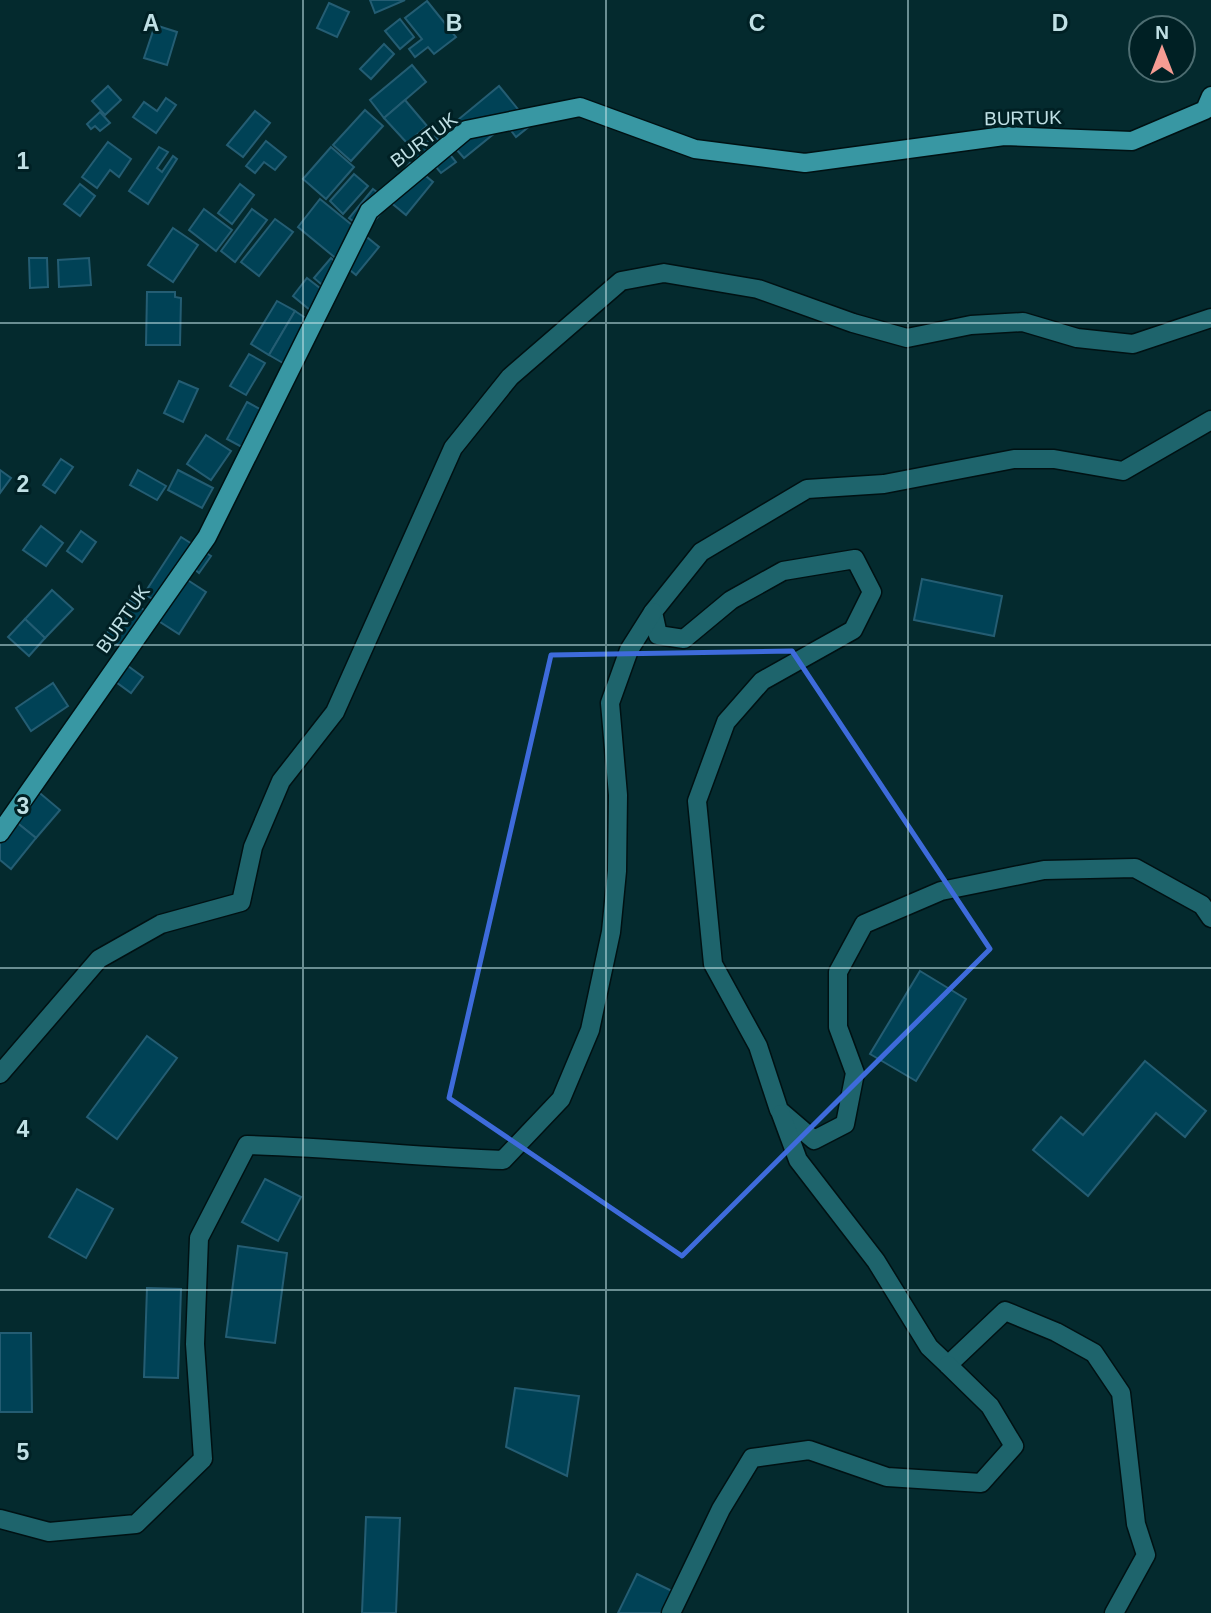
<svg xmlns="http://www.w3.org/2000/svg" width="1211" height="1613" font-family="Arial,sans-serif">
	<rect width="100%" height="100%" fill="#042a2e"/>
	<!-- building -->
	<g fill="#004256" stroke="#245d73" stroke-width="2">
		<path d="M370,0H405L375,13Z"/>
		<path d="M427,1L456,37L434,54L428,47L415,57L409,49L422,39L405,18Z"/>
		<path d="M329,3L349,12L337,37L317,28Z"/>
		<path d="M400,19L414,37L400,49L385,31Z"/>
		<path d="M155,25L177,32L167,65L144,58Z"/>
		<path d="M384,44L394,54L371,79L360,69Z"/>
		<path d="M412,65L426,82L384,118L370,100Z"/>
		<path d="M108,86L121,100L105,115L92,101Z"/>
		<path d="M499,86L531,125L516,137L506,124L464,158L442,133Z"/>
		<path d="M166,98L176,105L156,133L133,117L144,102L157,111Z"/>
		<path d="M405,100L427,126L407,143L384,118Z"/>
		<path d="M365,110L383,126L351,161L333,145Z"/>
		<path d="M255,111L270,123L243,157L227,145Z"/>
		<path d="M100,112L110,123L100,131L95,126L91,129L87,124Z"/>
		<path d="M435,136L456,162L441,173L430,160L422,167L412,154Z"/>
		<path d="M266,141L286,157L275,170L264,162L255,173L246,166Z"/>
		<path d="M108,142L131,159L119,177L110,170L97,188L82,177Z"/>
		<path d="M159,147L168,152L157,168L162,172L173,156L177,159L148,204L129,191Z"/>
		<path d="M331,147L354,167L326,199L303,179Z"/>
		<path d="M410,163L433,182L406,215L383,196Z"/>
		<path d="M354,174L368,186L343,214L330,201Z"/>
		<path d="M80,184L95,196L80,216L64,204Z"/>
		<path d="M240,184L254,195L232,224L218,213Z"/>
		<path d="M373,189L390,202L366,231L349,218Z"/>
		<path d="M320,199L379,247L356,275L298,227Z"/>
		<path d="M204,209L232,230L216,251L189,230Z"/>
		<path d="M252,209L267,220L235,262L221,251Z"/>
		<path d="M275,219L293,232L259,276L241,262Z"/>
		<path d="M173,228L198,245L173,282L148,265Z"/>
		<path d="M29,258H47L48,287L30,288Z"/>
		<path d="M89,258L91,285L59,287L58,260Z"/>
		<path d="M331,258L345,270L328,290L314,278Z"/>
		<path d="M307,278L325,292L310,310L293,296Z"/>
		<path d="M147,292H175V297L181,298L180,345H146Z"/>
		<path d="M277,301L295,311L269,355L251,344Z"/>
		<path d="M295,311L313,323L288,366L269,355Z"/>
		<path d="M249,354L265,363L246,395L230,386Z"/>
		<path d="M179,381L198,389L183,422L164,413Z"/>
		<path d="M247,402L271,415L251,452L227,439Z"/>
		<path d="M206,435L231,451L211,480L187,464Z"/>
		<path d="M61,459L73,467L55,493L43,485Z"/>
		<path d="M0,470L11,478L0,493Z"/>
		<path d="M138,470L166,486L157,500L130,485Z"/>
		<path d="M178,470L213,488L202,508L168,490Z"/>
		<path d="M41,526L63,543L46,566L23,550Z"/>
		<path d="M81,531L96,542L82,562L67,551Z"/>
		<path d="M181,537L211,556L199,573L193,568L186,579L206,592L179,634L157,620L166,607L144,594Z"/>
		<path d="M922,579L1002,596L994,636L914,620Z"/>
		<path d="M52,590L73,609L45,638L25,619Z"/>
		<path d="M130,600L151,615L126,651L105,636Z"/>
		<path d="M25,619L45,638L29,656L8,637Z"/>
		<path d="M117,658L143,677L131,693L105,674Z"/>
		<path d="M53,683L68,706L31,731L16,708Z"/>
		<path d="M29,784L60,810L36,838L5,813Z"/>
		<path d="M5,813L36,838L11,869L0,860V819Z"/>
		<path d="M920,971L966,999L916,1081L870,1054Z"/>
		<path d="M147,1036L177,1058L117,1139L87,1117Z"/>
		<path d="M1145,1061L1206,1111L1185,1137L1156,1113L1088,1196L1033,1150L1061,1117L1083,1135Z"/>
		<path d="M265,1179L301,1197L278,1241L242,1222Z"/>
		<path d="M77,1189L113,1209L86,1258L49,1237Z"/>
		<path d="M238,1246L287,1253L275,1343L226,1337Z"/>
		<path d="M147,1288L181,1289L178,1378L144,1377Z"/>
		<path d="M0,1333H31L32,1412H0Z"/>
		<path d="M515,1388L579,1396L567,1476L506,1447Z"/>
		<path d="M366,1517L400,1518L396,1613H362Z"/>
		<path d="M637,1574L672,1591L661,1613H618Z"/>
	</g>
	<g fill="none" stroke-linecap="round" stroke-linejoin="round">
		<defs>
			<g id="minor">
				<path d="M1211,420L1123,471L1054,459H1014L884,484L807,489L701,552L653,612L658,635L684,639L731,600L783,571L855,559L872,592L853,630L762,681L726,722L697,801L713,964L758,1046L779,1110L814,1140L845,1124L855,1073L838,1027V972L864,924L941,891L1044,870L1135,868L1202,905L1211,918"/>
				<path d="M0,1074L99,959L161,924L241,902L253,847L281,781L335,712L453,448L510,377L621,281L664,273L758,289L853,323L907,338L971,325L1023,322L1077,338L1133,344L1211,318"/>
				<path d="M781,1114L798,1160L876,1261L929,1347L948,1365L1005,1311L1056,1332L1094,1353L1121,1393L1136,1524L1146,1555L1114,1613"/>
				<path d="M0,1519L49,1532L136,1524L203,1459L195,1344L199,1238L247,1145C332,1147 417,1157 503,1160L561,1099L590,1030L611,932L617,871L618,795L610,703L629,650L653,612"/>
				<path d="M671,1613L721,1509L752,1458L809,1450L887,1477L981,1483L1014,1446L990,1406L948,1365"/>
			</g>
			<path id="primary" d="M0,833L207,537L369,211L466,130L580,107L695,149L805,163L1004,136L1132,141L1205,110L1211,96"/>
		</defs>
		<!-- minor casing -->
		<use href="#minor" stroke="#001113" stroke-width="21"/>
		<!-- primary casing -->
		<use href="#primary" stroke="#001113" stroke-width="21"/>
		<!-- minor -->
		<use href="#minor" stroke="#1e646c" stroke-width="18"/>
		<!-- primary -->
		<use href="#primary" stroke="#3897a3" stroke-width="18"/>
	</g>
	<!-- marked area -->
	<path fill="none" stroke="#3e6bdb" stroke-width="5" stroke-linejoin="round" d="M792,651L990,949L682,1256L449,1098L551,655Z"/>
	<!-- grid -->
	<path fill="none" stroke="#c0e0e5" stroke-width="2" stroke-opacity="0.55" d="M303,0V1613M606,0V1613M908,0V1613M0,323H1211M0,645H1211M0,968H1211M0,1290H1211"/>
	<g text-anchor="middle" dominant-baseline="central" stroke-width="6" stroke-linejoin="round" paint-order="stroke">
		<!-- street labels -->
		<g font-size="19" fill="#c0e0e5" stroke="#002024">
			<text transform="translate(1023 118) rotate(-1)">BURTUK</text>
			<text transform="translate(424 140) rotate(-37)">BURTUK</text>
			<text transform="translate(123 619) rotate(-55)">BURTUK</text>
		</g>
	</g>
	<g font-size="23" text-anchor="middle" font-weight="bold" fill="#c0e0e5" stroke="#002024" stroke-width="6" stroke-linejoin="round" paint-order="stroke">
		<text x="151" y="31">A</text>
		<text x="454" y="31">B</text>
		<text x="757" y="31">C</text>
		<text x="1060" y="31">D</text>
		<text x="23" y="169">1</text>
		<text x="23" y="492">2</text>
		<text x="23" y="814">3</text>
		<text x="23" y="1137">4</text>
		<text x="23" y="1460">5</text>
	</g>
	<!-- north arrow -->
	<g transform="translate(1162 49)"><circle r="33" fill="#002024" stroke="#4d6d71" stroke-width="2"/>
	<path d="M0-5L12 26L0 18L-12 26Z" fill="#f59c93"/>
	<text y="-10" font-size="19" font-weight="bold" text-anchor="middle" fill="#c0e0e5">N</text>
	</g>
</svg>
